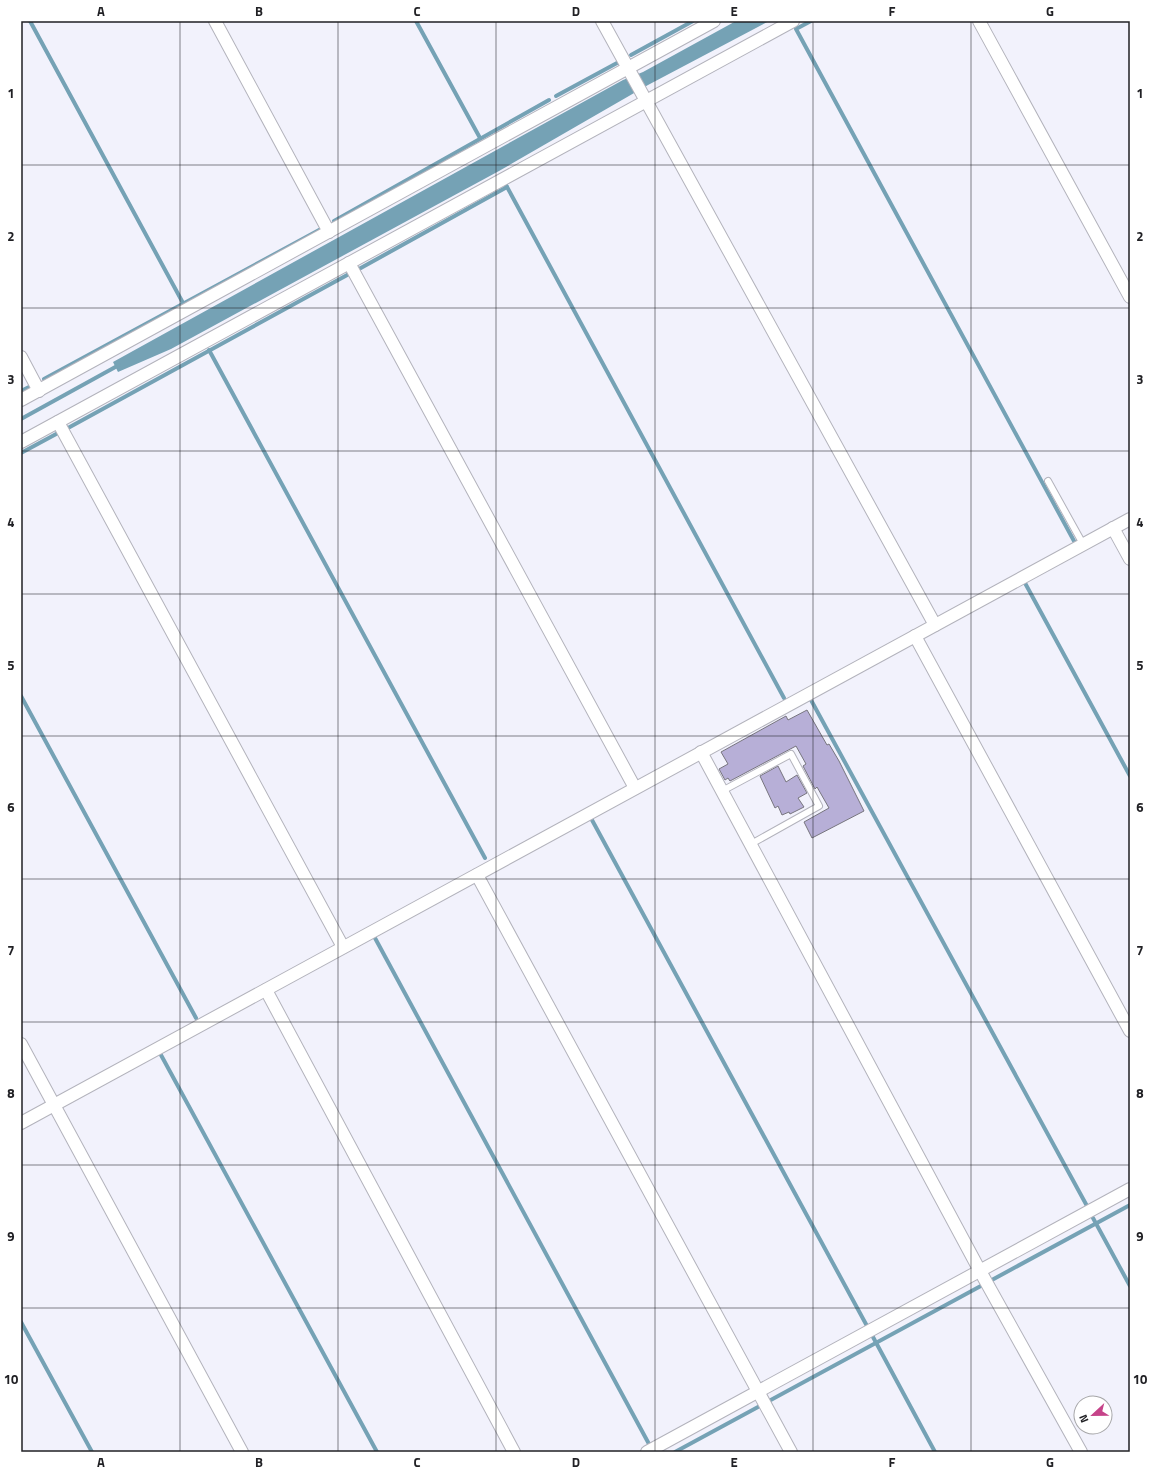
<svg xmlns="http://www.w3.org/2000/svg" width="1151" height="1473" font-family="'Titillium Web',sans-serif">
	<rect width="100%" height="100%" fill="#f2f2fc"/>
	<!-- water -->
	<path fill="#75a2b5" d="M736,21H769L648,85L499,171L171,349L118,372L113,362L623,80L643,72Z"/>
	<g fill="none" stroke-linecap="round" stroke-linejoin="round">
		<!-- stream -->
		<g stroke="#75a2b5" stroke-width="4">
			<path d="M30,21L183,303"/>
			<path d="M416,21L480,138"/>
			<path d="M811,21L796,29L1074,541"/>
			<path d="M631,55L693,21"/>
			<path d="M556,96L617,63"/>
			<path d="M506,185L784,698"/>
			<path d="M334,221L549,100"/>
			<path d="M359,269L507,187"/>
			<path d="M209,350L485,858"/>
			<path d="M44,379L321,229"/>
			<path d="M21,391L31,386"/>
			<path d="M21,419L119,365"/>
			<path d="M68,428L349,274"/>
			<path d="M21,453L58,433"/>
			<path d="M1025,583L1130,776"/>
			<path d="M21,696L196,1018"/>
			<path d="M811,700L1087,1206"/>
			<path d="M592,820L867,1326"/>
			<path d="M375,938L649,1444"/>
			<path d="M161,1055L377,1452"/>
			<path d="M1093,1218L1130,1286"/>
			<path d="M21,1322L92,1452"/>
			<path d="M873,1337L935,1452"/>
			<path d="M675,1452L1130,1205"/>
		</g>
	</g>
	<!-- building -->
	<g fill="#b7afd7" stroke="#77757e">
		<path d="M807,710L827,745L829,744L839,761L864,811L812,838L804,822L829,808L817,787L815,789L803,766L806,764L796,746L730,781L728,778L725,780L719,769L728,764L721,752L786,716L788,720Z"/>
		<path d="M778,766L786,782L797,775L807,793L798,798L804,807L790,814L789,812L782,815L778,806L775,808L760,776Z"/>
	</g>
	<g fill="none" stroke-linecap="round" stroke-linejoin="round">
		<defs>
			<g id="service">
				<path d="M1048,481L1083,544"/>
				<path d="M722,791L791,754L819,806L751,844"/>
			</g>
			<g id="minor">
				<path d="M215,21L329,232"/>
				<path d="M602,21L935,625"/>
				<path d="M979,21L1130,297"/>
				<path d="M349,263L635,788"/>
				<path d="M21,357L39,391"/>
				<path d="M21,400L714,21"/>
				<path d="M58,422L343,947"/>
				<path d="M21,442L793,21"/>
				<path d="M1113,528L1130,559"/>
				<path d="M915,636L1130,1031"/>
				<path d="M701,752L980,1271L1081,1452"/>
				<path d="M477,875L791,1452"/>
				<path d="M266,990L514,1452"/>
				<path d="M21,1044L242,1452"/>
				<path d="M21,1123L1130,519"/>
				<path d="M647,1452L1130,1189"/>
			</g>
		</defs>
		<!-- service casing -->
		<use href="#service" stroke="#b3b3bc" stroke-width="8"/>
		<!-- minor casing -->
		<use href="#minor" stroke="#b3b3bc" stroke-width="14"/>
		<!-- service -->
		<use href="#service" stroke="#fff" stroke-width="6"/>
		<!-- minor -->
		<use href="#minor" stroke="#fff" stroke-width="12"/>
	</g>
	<!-- grid -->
	<path fill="none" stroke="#212125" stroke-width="1" stroke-opacity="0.55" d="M180,21V1452M338,21V1452M496,21V1452M655,21V1452M813,21V1452M971,21V1452M21,165H1130M21,308H1130M21,451H1130M21,594H1130M21,736H1130M21,879H1130M21,1022H1130M21,1165H1130M21,1308H1130"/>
	<!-- border -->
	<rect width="1151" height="1473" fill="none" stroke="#ffffff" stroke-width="44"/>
	<!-- north arrow -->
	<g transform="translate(1093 1415) rotate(248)"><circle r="19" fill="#ffffff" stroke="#a6a6a8"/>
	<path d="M0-3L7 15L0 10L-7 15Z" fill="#c64389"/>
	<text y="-6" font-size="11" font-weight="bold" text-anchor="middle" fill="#212125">N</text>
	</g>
	<rect x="22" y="22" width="1107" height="1429" fill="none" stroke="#212125" stroke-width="1.5"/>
	<g font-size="13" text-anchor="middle" font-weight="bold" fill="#212125">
		<text x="101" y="16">A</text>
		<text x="259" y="16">B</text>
		<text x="417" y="16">C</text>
		<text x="576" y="16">D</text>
		<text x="734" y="16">E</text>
		<text x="892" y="16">F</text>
		<text x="1050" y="16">G</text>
		<text x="11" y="98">1</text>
		<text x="1140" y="98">1</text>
		<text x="11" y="241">2</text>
		<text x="1140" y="241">2</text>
		<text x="11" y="384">3</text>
		<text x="1140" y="384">3</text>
		<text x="11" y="527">4</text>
		<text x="1140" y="527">4</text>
		<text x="11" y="670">5</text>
		<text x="1140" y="670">5</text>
		<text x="11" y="812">6</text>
		<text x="1140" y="812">6</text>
		<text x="11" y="955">7</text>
		<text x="1140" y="955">7</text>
		<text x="11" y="1098">8</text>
		<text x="1140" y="1098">8</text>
		<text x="11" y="1241">9</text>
		<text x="1140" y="1241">9</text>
		<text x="11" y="1384">10</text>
		<text x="1140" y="1384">10</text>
		<text x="101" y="1467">A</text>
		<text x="259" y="1467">B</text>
		<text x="417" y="1467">C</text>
		<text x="576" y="1467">D</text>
		<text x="734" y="1467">E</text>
		<text x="892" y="1467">F</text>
		<text x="1050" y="1467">G</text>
	</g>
</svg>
